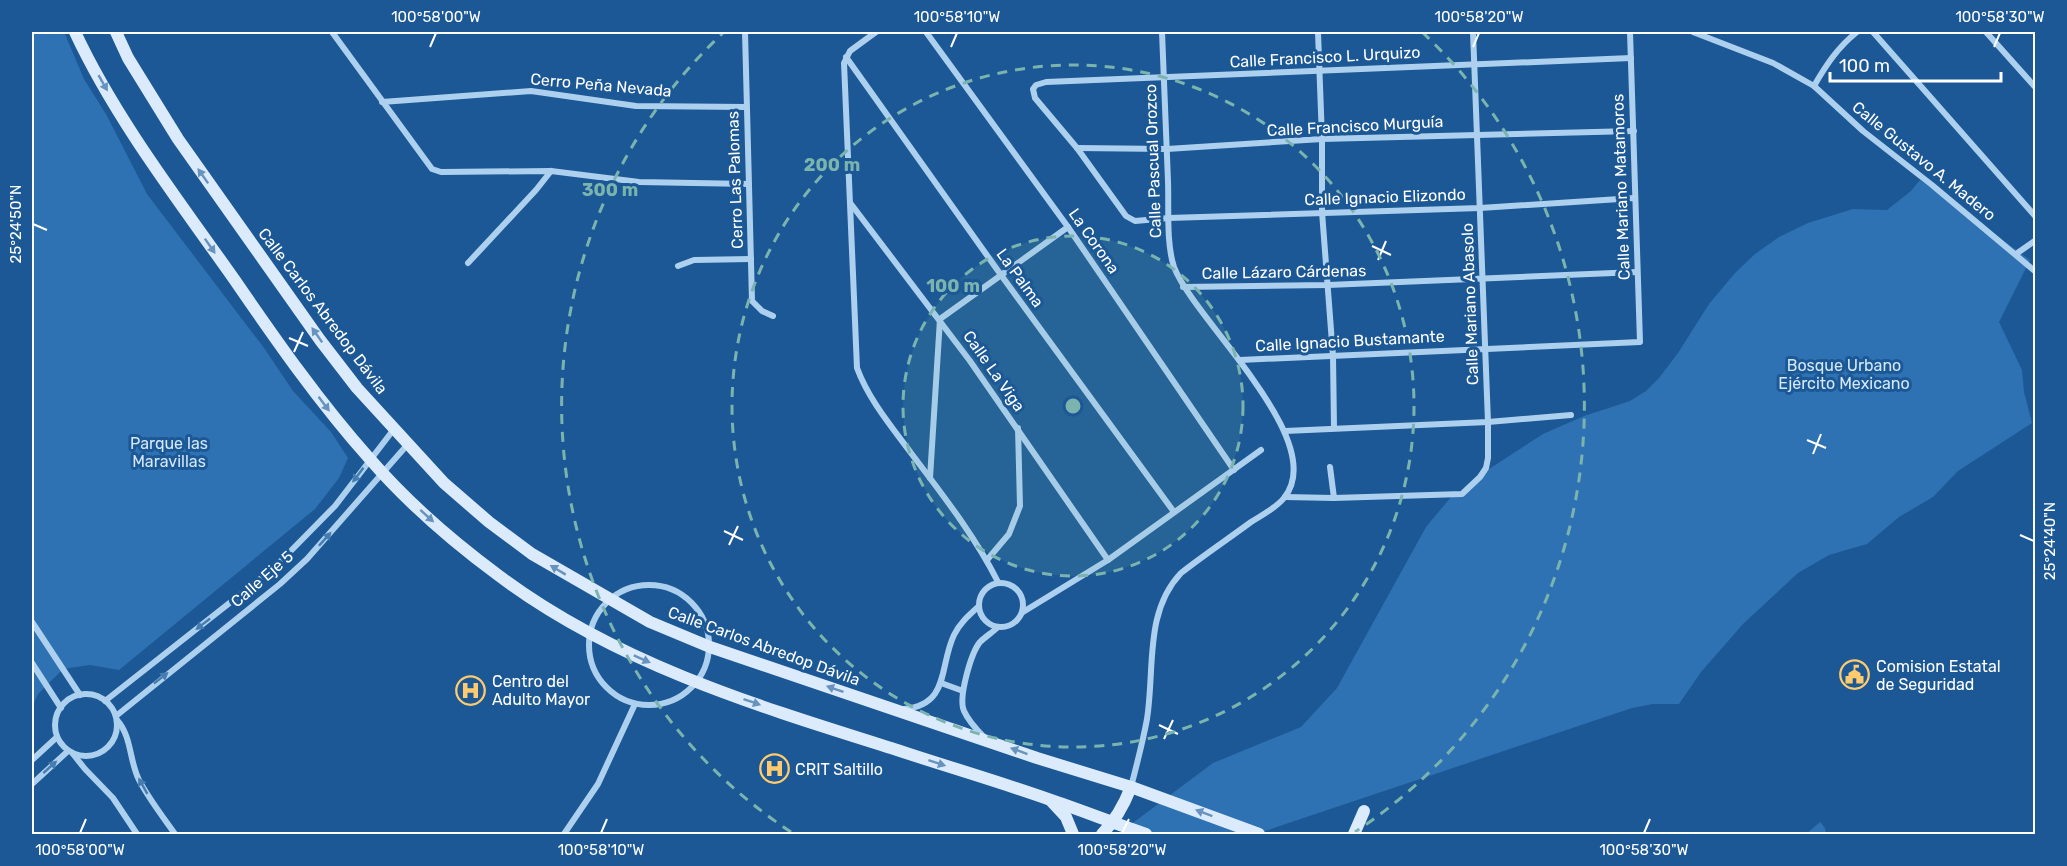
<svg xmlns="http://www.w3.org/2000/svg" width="2067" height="866" font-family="Rubik,sans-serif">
	<rect width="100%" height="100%" fill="#1b5895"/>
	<!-- green -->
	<g fill="#2f72b3">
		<path d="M32,32H64L84,79L107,116L147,194L264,348L293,391L331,432L348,458L339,478L315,509L119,670L90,665L63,669L38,694L32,707Z"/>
		<path d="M1920,180L2030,260L1999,322L2022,370L2024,392L2032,423L1958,471L1933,497L1899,517L1867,544L1829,555L1798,573L1743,624L1701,672L1679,704H1653L1632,708L1256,834H1118L1213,763L1301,727L1337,688L1426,527L1451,497H1461L1486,471L1543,434L1584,416L1630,401L1646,391L1659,378L1678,353L1709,304L1735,273L1755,254L1779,237L1808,223L1853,209L1887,210L1911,191Z"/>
		<path d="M1820,822L1825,828L1826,834H1806Z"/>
	</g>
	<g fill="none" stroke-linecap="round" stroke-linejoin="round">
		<!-- street -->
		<g stroke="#add0ef" stroke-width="6">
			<path d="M332,32L432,169L441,172L551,171L639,182L749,184"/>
			<path d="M745,32L752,301L762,311L773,316"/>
			<path d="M876,32L850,51L844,63L857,368C869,400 891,426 911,453C942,494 975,536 998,582"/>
			<path d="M926,32L1068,227L1234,470"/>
			<path d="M1318,32L1322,139V212L1333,356L1334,428"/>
			<path d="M1693,32L1773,63L1814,86L1863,131L1932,185L2036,272"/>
			<path d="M1873,32L2036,217"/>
			<path d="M1986,32L2036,88"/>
			<path d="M846,57L1001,275L1174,512"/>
			<path d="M1631,58L1046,82L1036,85L1033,89L1035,98L1077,148L1126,216L1135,221L1169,218L1480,208L1635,198"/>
			<path d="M1814,86C1826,65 1838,47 1857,32"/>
			<path d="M382,102L531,91L636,106L746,107"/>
			<path d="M1077,148L1167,149L1322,139L1634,131"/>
			<path d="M851,204L970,361L1108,560"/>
			<path d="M2016,254L2036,240"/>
			<path d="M468,263L536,190L551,171"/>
			<path d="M678,266L694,260L751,259"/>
			<path d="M1183,287L1328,285L1637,272"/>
			<path d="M1240,360L1640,342L1630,32"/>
			<path d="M1285,431L1488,422L1571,415"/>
			<path d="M1330,467L1334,498"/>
			<path d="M930,478L940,319L1068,227"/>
			<path d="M1285,497L1334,498L1462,494L1480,477L1486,468L1488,458V422L1473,32"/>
			<path d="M987,560L1009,534L1020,506L1018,428"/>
			<circle cx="1001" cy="605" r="22"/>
			<circle cx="649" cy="645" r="60"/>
			<path d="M1023,612L1108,560L1261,450"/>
			<path d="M32,622L80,695"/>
			<path d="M32,663L61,708"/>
			<path d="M941,683L963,691"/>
			<circle cx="86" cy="725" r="31"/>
			<path d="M105,701L274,568L335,506L394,429"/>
			<path d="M904,709C950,705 939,666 954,635C960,623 968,616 978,607"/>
			<path d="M116,716L280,584L307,559L408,444"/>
			<path d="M117,720C132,737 129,760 139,780C149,799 163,817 175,834"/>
			<path d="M984,737C977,730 968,720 964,711C958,698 971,653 980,642C985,637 993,632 998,627"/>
			<path d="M73,754L85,769L113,798L137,834"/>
			<path d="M32,760L57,737"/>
			<path d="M32,784L68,751"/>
			<path d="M1131,787C1137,764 1143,741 1147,719C1155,669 1144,612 1181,573C1204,555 1228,539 1251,522C1262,515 1276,508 1284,498C1331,441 1194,320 1174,267C1166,243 1169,207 1168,181C1166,131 1164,81 1162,32"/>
			<path d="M564,834L598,784L635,704"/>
		</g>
		<!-- secondary -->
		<g stroke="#dbebfb" stroke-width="12">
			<path d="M75,32C115,118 179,201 234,279C276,340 319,402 369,458C407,502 452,541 498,575C615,663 757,706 894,749C945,766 997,781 1048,799C1081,810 1113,823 1146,834"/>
			<path d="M116,32L128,58L178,139L320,340L357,388L444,483L489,522L532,554L650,622L710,647L1037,758L1131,787L1259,834"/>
			<path d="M1052,802L1066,817L1073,834"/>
			<path d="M1102,834C1116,820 1124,805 1131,787"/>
			<path d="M1354,834L1364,811"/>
		</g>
	</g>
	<!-- one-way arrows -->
	<defs><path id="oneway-solid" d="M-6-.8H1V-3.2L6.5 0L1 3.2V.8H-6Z" transform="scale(1.5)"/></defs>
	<g fill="#6893be">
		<use href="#oneway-solid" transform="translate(103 83) rotate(60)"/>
		<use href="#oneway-solid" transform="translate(203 176) rotate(-125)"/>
		<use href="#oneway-solid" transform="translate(210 246) rotate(55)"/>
		<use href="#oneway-solid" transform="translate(317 335) rotate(-125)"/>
		<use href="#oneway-solid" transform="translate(324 404) rotate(53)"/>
		<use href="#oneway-solid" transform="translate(427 516) rotate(42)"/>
		<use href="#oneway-solid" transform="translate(558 570) rotate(-149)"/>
		<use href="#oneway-solid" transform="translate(642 659) rotate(24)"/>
		<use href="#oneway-solid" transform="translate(835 689) rotate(-161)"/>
		<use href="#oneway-solid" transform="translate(752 702) rotate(19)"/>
		<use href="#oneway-solid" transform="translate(1019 751) rotate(-160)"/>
		<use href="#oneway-solid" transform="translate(937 763) rotate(18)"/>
		<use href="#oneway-solid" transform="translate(1204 813) rotate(-159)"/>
	</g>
	<g fill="#477cb0">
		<use href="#oneway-solid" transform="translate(358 475) rotate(127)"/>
		<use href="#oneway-solid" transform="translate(325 539) rotate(-48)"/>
		<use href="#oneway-solid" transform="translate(203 624) rotate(142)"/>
		<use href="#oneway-solid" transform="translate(161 678) rotate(-38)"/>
		<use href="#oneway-solid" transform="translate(50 767) rotate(-42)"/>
		<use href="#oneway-solid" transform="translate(143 786) rotate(-119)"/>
	</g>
	<!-- ticks -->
	<path fill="none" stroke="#fff" stroke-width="2" d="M430,47L436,33M951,47L957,33M1473,47L1479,33M1994,47L2000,33M33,224L47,230M1372,246L1391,255M1378,260L1386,241M289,338L308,346M294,352L303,332M1807,440L1826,448M1813,454L1821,434M724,531L743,540M2020,535L2034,541M729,545L738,526M1159,725L1178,734M1164,739L1173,720M80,833L86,819M601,833L607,819M1122,833L1129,819M1644,833L1650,819"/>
	<!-- distance rings -->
	<circle cx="1073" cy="406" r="170" fill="#7bb4af" fill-opacity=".12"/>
	<g fill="none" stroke="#7bb4af" stroke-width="3" stroke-dasharray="10 8">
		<circle cx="1073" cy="406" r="170"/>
		<circle cx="1073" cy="406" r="341"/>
		<path d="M791 832A511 511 0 0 1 724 32M1422 32A511 511 0 0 1 1355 832"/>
	</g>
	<!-- icons -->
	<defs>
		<symbol id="civic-ring" viewBox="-11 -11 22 22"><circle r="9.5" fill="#1b5895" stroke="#ffcb6c" stroke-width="1.5"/><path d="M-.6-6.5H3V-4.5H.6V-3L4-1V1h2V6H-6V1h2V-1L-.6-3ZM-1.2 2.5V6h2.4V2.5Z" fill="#ffcb6c"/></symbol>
		<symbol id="hospital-ring" viewBox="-11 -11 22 22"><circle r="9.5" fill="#1b5895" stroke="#ffcb6c" stroke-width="1.5"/><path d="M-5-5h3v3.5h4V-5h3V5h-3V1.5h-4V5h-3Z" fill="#ffcb6c"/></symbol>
	</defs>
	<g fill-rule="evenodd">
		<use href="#civic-ring" x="1838" y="658" width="33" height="33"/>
		<use href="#hospital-ring" x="454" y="674" width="33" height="33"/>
		<use href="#hospital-ring" x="758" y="752" width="33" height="33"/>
	</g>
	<g text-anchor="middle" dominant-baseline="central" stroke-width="6" stroke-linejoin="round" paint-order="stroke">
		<!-- street labels -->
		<g font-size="16" fill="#fff" stroke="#1b5895">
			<text transform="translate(1325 57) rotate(-3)">Calle Francisco L. Urquizo</text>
			<text transform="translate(601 85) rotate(5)">Cerro Peña Nevada</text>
			<text transform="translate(1355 126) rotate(-3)">Calle Francisco Murguía</text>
			<text transform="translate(1153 161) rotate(-92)">Calle Pascual Orozco</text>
			<text transform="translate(1924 161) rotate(39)">Calle Gustavo A. Madero</text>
			<text transform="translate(735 180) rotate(-92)">Cerro Las Palomas</text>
			<text transform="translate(1621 187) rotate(-92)">Calle Mariano Matamoros</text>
			<text transform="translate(1385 197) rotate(-2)">Calle Ignacio Elizondo</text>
			<text transform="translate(1094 241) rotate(55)">La Corona</text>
			<text transform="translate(1284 272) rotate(-1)">Calle Lázaro Cárdenas</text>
			<text transform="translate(1020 278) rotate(54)">La Palma</text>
			<text transform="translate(1470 304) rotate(-92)">Calle Mariano Abasolo</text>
			<text transform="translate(323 311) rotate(53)">Calle Carlos Abredop Dávila</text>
			<text transform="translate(1350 341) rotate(-3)">Calle Ignacio Bustamante</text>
			<text transform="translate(994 371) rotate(55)">Calle La Viga</text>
			<text transform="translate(262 579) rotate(-41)">Calle Eje 5</text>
			<text transform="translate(764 646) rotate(20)">Calle Carlos Abredop Dávila</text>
		</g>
		<!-- park labels -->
		<g font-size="16" fill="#d4e8fb" stroke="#1b5895">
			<text x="1844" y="365">Bosque Urbano<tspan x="1844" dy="18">Ejército Mexicano</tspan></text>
			<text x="169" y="443">Parque las<tspan x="169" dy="18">Maravillas</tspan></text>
		</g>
		<!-- poi labels -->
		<g font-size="16" fill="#fff" stroke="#1b5895" text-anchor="start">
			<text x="1876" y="666">Comision Estatal<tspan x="1876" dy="18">de Seguridad</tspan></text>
			<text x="492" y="681">Centro del<tspan x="492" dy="18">Adulto Mayor</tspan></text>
			<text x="795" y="769">CRIT Saltillo</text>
		</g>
	</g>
	<circle cx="1073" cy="406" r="9" fill="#7bb4af" stroke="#1b5895" stroke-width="3"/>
	<g font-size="18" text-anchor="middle" font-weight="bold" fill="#7bb4af" stroke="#1b5895" stroke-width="6" stroke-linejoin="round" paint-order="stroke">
		<text x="832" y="171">200 m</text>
		<text x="610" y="196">300 m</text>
		<text x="953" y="292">100 m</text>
	</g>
	<!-- border -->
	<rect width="2067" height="866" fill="none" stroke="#1b5895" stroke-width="66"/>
	<!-- scale -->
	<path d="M1830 72v9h171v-9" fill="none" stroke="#ffffff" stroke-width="3"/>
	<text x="1839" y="72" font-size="18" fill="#ffffff" stroke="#1b5895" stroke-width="4.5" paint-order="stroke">100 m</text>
	<rect x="33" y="33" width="2001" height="800" fill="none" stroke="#fff" stroke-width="2"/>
	<g font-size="15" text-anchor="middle" fill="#fff">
		<text x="436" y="22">100°58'00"W</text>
		<text x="957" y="22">100°58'10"W</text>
		<text x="1479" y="22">100°58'20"W</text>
		<text x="2000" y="22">100°58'30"W</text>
		<text transform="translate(16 224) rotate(-90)" y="5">25°24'50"N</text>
		<text transform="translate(2050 541) rotate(-90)" y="5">25°24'40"N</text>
		<text x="80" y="855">100°58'00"W</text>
		<text x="601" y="855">100°58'10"W</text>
		<text x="1122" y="855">100°58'20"W</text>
		<text x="1644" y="855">100°58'30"W</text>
	</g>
</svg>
